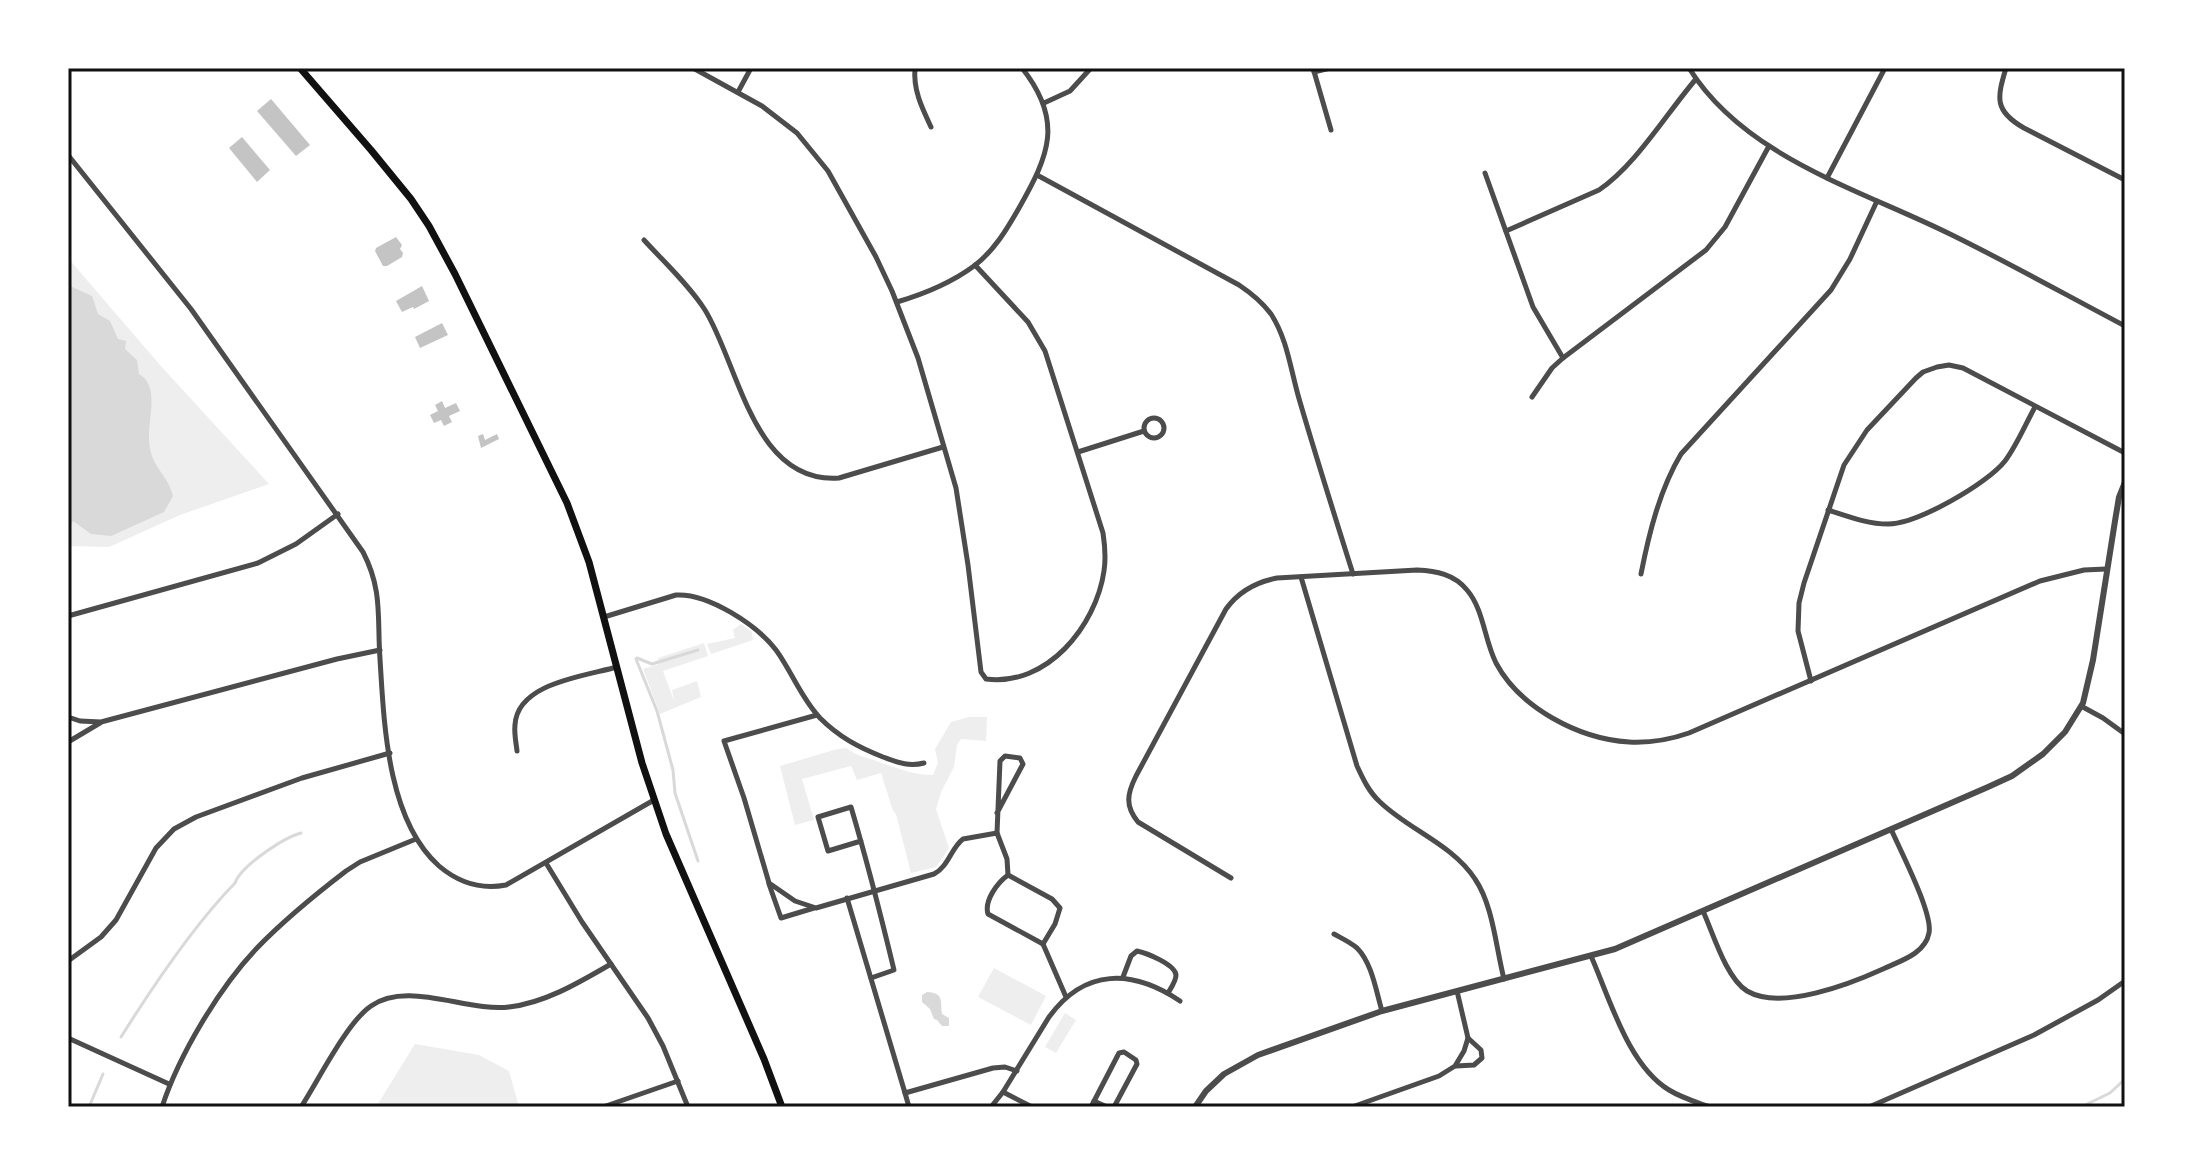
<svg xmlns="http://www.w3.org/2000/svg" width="2193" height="1175" font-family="'Sofia Sans Condensed',sans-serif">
	<rect width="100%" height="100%" fill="#fff"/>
	<!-- green -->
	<g fill="#eee">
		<path d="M68,258L160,365L269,484L180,515L109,547L68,546Z"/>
		<path d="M741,624L752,632L753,640L711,654L707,644L735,638L733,630Z"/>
		<path d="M704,643L708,656L663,671L674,701L672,690L697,681L701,697L660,714L643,669L659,664L658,658Z"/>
		<path d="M969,717H987L986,741L961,739L957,745L954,767L941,792L936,809L949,848L936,867L911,873L896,814L893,811L881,773L857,780L851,766L802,779L814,820L795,825L780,766L834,750L846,748C856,756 869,758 882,763C900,769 914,775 933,775L938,763L935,749L951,722Z"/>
		<path d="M994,968L1046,996L1031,1025L978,997Z"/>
		<path d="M1065,1013L1076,1020L1056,1053L1045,1047Z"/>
		<path d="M415,1044L479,1055L509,1071L519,1107H376Z"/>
	</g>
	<!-- water -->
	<g fill="#d9d9d9">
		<path d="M68,272L70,286L92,296L98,314L110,321L118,339L126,341L125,349L137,360L139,374C160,386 148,418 149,439C150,468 167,472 173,496L164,512L111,536L91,534L73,521L68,530Z"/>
		<path d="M927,992C945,993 940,1002 942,1014L949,1018V1026H942L937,1020L934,1019L930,1009L922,1002V995Z"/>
	</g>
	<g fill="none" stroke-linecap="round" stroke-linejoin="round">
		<!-- stream -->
		<g stroke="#d9d9d9" stroke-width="3">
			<path d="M637,658L652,664L698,650"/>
			<path d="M636,659L657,711L673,770L675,793L698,861"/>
			<path d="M121,1037C153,986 193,926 235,883C241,866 283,838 301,833"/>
			<path d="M89,1107L103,1074"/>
			<path d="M2081,1107L2110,1093L2125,1079"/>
		</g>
	</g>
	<!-- building -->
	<g fill="#c4c4c4">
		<path d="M271,99L310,145L296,156L257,111Z"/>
		<path d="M242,137L270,170L257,182L229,148Z"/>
		<path d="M396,237L402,245L400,249L403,253L402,257L387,266H383L375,251L376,248Z"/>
		<path d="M422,286L429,301L414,309L413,307L402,312L396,301Z"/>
		<path d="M442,323L448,335L420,348L415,337Z"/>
		<path d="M442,401L445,408L456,403L460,411L449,416L452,422L444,426L441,420L434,423L430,415L438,411L435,405Z"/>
		<path d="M483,434L485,440L497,434L499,439L481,448L478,436Z"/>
	</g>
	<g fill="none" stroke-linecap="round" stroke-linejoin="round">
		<!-- minor -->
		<g stroke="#4c4c4c" stroke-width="5">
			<path d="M693,68L762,106L797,133L828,171L876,257L892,291L918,358L956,488L968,565L981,672L986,679C1047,687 1096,626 1104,571C1106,558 1105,546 1103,533L1045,351L1028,322L975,265"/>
			<path d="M915,68C913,90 922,108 931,127"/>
			<path d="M1313,68L1331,130"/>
			<path d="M1689,68C1745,158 1862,190 1952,235C2011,264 2068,296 2125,326"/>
			<path d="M2006,68C1997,98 1994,111 2024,128L2125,180"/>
			<path d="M1314,72L1330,68"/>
			<path d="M738,92L751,68"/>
			<path d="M1044,103L1070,91L1091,68"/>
			<path d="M68,155L191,309L363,552C383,591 377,617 380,659C384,723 387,820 439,866C459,883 480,890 506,885L654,800"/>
			<path d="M1485,173L1533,307L1563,358"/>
			<path d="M1037,175L1239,285C1251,293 1262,302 1271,314C1288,340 1291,373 1300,402C1317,460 1335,517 1353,574"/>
			<path d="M1827,178L1885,68"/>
			<path d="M1506,231L1599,190C1636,165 1666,114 1696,79"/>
			<path d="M644,240C664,262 689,285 705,310C739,365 753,484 839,478L943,447"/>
			<path d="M897,302C924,294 951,283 974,266C994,251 1007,229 1019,208C1049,155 1064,121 1022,68"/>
			<path d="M1532,397L1552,368L1563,358L1706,250L1725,227L1769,146"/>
			<circle cx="1154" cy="428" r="10"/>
			<path d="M1078,452L1144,431"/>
			<path d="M1828,510C1847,516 1867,524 1888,524C1917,524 1987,484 2005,461C2017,445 2025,425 2035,407"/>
			<path d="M1641,574C1649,533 1660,489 1681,454L1831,290L1850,259L1877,201"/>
			<path d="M1301,577L1357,766C1363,779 1369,792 1380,802C1409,830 1452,844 1475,879C1493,905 1496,948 1504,979"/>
			<path d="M68,616L258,563L296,544L338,514"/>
			<path d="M604,617L676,595C708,593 757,625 776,650C792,672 801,698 820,718C839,737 858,747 883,757C897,762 908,767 924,763"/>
			<path d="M1811,681L1798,631L1799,603L1804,583L1844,465L1867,430L1916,378L1923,372L1937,367L1949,365L1963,368L2125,453"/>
			<path d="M2081,706L2103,718L2125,734"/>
			<path d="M817,715L724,741L744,798L769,883L795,901L816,908L934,874C949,866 951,848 963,839L997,833L1007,859L1008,875C997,883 984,901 988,914L1043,944L1066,997"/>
			<path d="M68,717L80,721L101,722L337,659L380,650"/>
			<path d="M68,742L100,723"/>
			<path d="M517,751C516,742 514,734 515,725C517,683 585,676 617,667"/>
			<path d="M997,833L1000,761L1005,756L1020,758L1023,764L997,813"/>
			<path d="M861,841L828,851L818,817L851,807C867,861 881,916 894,970L871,978"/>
			<path d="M546,863L582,922L648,1018L663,1046L688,1107"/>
			<path d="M1008,875L1052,899L1060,908L1055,924L1043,944"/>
			<path d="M1231,878L1138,822C1125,806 1127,794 1136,776L1226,609C1239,591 1256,582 1277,578L1417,570C1436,571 1454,574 1467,590C1484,610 1484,639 1496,663C1520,708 1579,739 1629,742C1649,743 1669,740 1689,733L2040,581L2084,570L2106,569"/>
			<path d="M769,884L781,918L814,908"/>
			<path d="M847,898L905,1093L993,1068L1005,1067L1017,1071"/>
			<path d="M1703,911C1713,933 1726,978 1747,991C1781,1011 1850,984 1883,969C1900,961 1925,954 1929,933C1933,913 1900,850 1891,829"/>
			<path d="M1334,934C1341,938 1350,942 1357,948C1372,963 1376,991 1382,1011"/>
			<path d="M1591,956C1610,999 1628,1065 1669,1090C1682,1098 1696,1102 1710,1107"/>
			<path d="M68,961L101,937L116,920L156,848L174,829L196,817L302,778L390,753"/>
			<path d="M1123,977L1131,956L1137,951C1146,953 1175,964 1176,975C1176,981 1171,988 1168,993"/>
			<path d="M68,1038L169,1084"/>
			<path d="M1456,1066L1474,1065L1482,1058L1481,1050L1468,1038"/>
			<path d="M1003,1092L1032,1107"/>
			<path d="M905,1093L909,1107"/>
			<path d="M1094,1101L1107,1107"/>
			<path d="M162,1107C179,1055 219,988 257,948C284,920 316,894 346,871L360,862L416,839"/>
			<path d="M301,1107C318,1081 347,1022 371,1006C407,980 467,1012 509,1007C545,1003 580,982 611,964"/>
			<path d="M603,1107L678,1081"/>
			<path d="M991,1107L1003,1092L1049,1017C1085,968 1132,969 1180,1001"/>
			<path d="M1091,1107L1119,1053L1124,1052L1136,1060L1137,1064L1114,1107"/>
			<path d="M1352,1107L1439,1076L1455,1066L1464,1051L1468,1038L1457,991"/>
			<path d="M1869,1107L2034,1035L2098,1000L2125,981"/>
		</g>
		<!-- tertiary -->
		<path stroke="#4c4c4c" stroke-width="6" d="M1195,1107L1206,1091L1224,1074L1258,1055L1382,1011L1615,949L1988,787L2012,776L2043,754L2065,732L2083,703L2093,660L2115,521L2119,497L2125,482"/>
		<!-- primary -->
		<path stroke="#111" stroke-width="7" d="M300,68L371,150L411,199L429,226L455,274L567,503L589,562L642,763L666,834L764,1059L782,1107"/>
	</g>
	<!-- border -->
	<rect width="2193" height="1175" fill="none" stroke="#ffffff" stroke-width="140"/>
	<rect x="70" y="70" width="2053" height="1035" fill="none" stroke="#111" stroke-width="3"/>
</svg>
